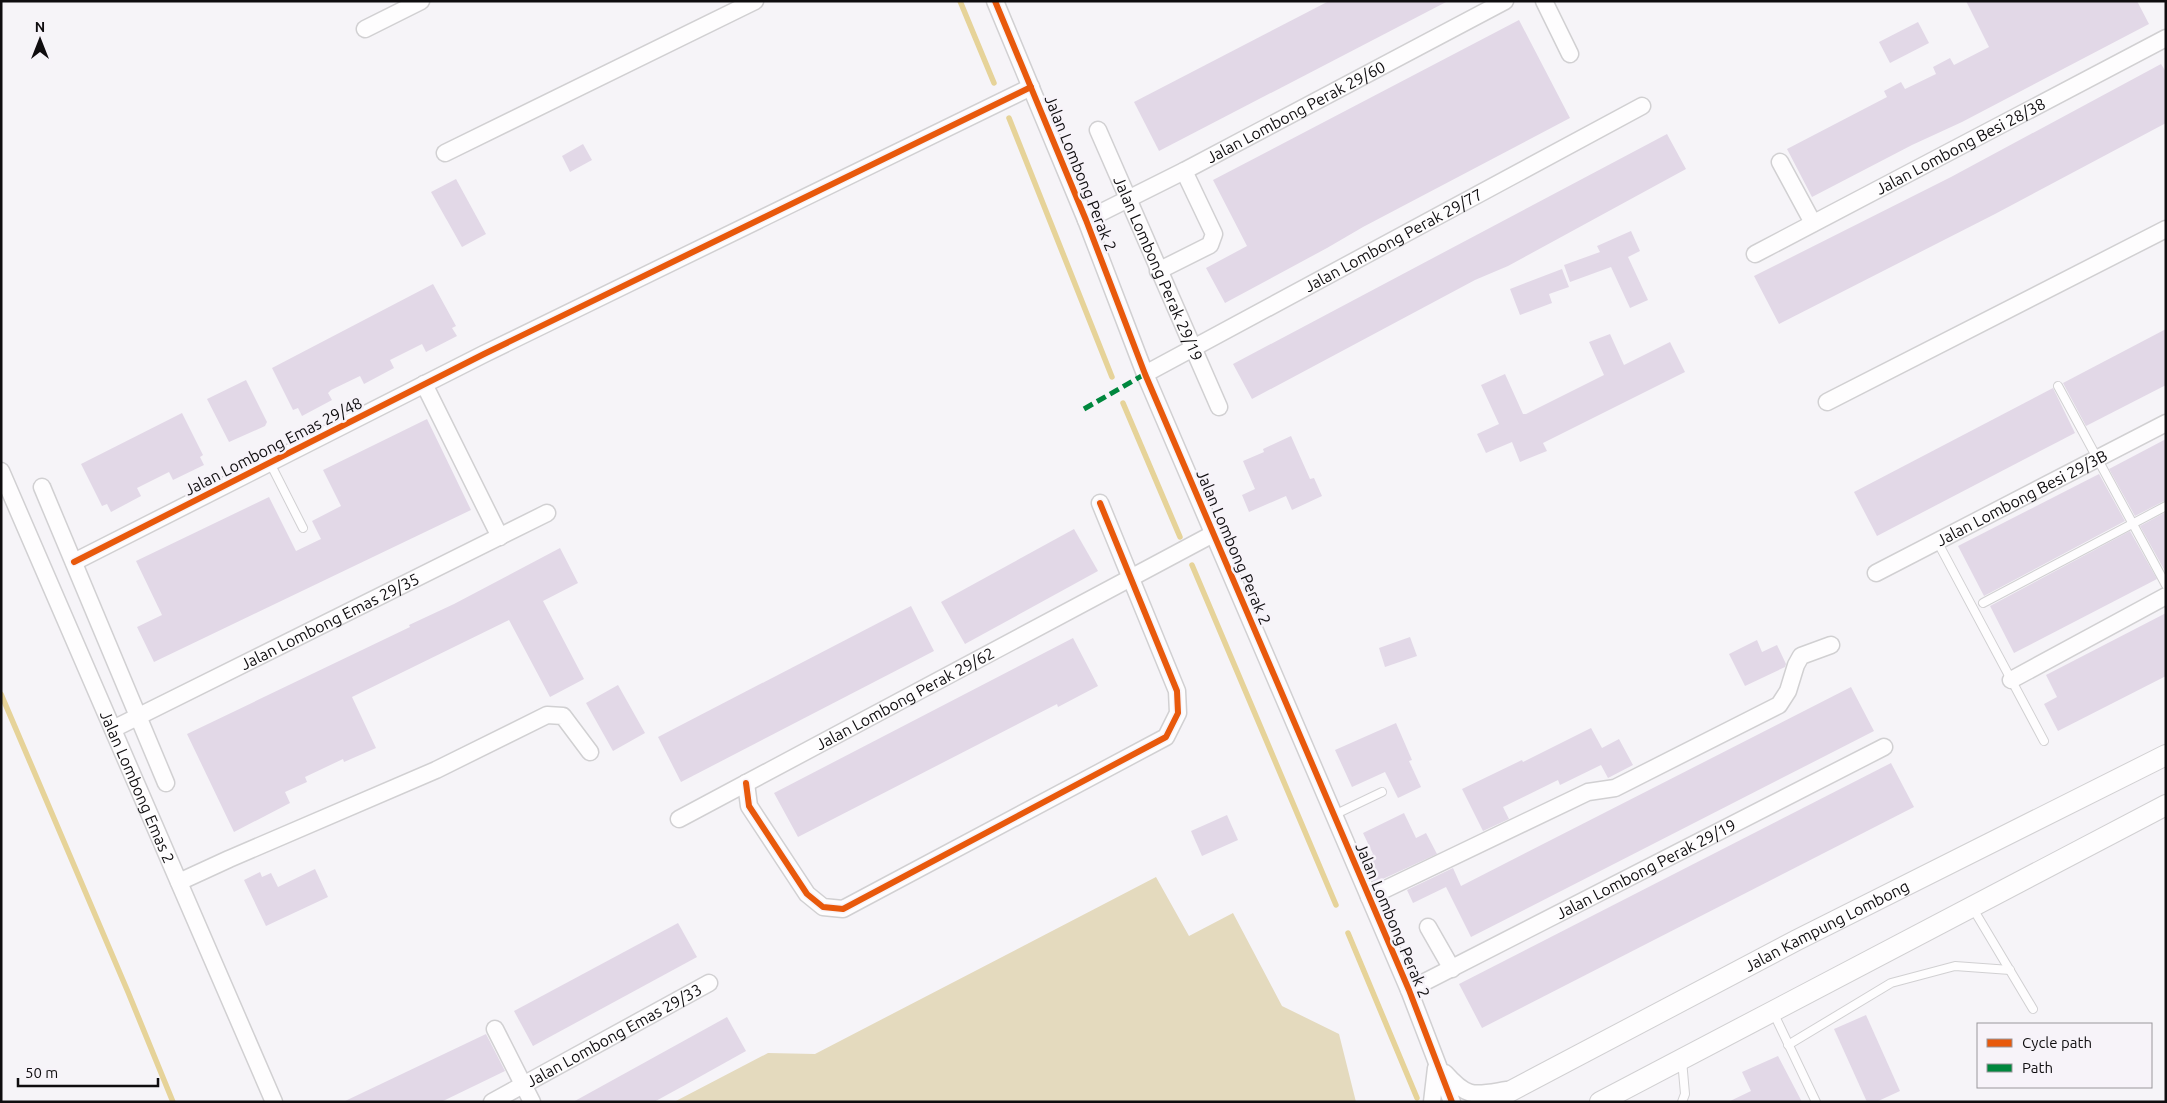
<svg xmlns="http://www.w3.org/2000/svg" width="2167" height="1103" font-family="Ubuntu,sans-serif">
	<rect width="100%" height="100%" fill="#f6f4f8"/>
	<!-- green -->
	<path fill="#e4dabe" d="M1156,877L1189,936L1233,913L1282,1006L1339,1034L1356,1102H674L768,1053L815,1054Z"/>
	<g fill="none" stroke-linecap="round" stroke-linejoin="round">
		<!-- stream -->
		<g stroke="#e6d399" stroke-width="5.5">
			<path d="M960,1L994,83"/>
			<path d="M1009,118L1112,377"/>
			<path d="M1123,403L1180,537"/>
			<path d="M1192,565L1336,905"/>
			<path d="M1,694L128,992L173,1102"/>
			<path d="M1348,933L1417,1098"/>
		</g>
	</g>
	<!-- building -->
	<g fill="#e2d8e7">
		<path d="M1329,1H1448L1159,151L1134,102Z"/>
		<path d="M1966,1H2137L2149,24L1962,122L1912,145L1812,197L1787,149L1887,97L1884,91L1901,82L1905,89L1936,74L1933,67L1950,58L1954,65L1989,47Z"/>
		<path d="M1519,20L1570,118L1363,227L1327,248L1225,303L1206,268L1247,246L1213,180Z"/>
		<path d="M1918,22L1929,43L1890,63L1879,42Z"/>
		<path d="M2161,64L2166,72V123L1995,214L1779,324L1754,276L1951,177Z"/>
		<path d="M1667,134L1686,169L1508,266L1475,280L1252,399L1233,364Z"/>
		<path d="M583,144L592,160L570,172L562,156Z"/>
		<path d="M456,179L486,234L462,247L431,192Z"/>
		<path d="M1631,231L1640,251L1628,257L1648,300L1630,308L1611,267L1570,282L1564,265L1600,252L1597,246Z"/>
		<path d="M1562,269L1569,287L1549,294L1552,303L1520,315L1510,289Z"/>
		<path d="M433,284L456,326L452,328L457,336L426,352L422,344L390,360L394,368L364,384L360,376L331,390L328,393L332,400L302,416L298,408L293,410L272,368Z"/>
		<path d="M2166,329V385L2086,426L2063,383Z"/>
		<path d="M1610,334L1624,365L1670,342L1685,372L1543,443L1547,451L1520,462L1512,442L1486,453L1477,434L1499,424L1481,385L1505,374L1523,414H1526L1604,375L1589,342Z"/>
		<path d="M246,380L267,422L265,426L229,442L207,399Z"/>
		<path d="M2053,388L2075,433L1877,536L1854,492Z"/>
		<path d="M182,413L203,455L200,457L204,465L173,480L169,472L137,488L141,496L111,512L107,504L102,506L81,464Z"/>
		<path d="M427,419L471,510L154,662L137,627L162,615L136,561L269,497L296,551L321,539L312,521L341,506L323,470Z"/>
		<path d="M1291,436L1310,479L1314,478L1322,496L1292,510L1286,496L1249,512L1242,495L1255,489L1243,461L1264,452L1263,449Z"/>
		<path d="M2166,439V500L2135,516L2109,469Z"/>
		<path d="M2099,474L2125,521L1984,596L1958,546Z"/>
		<path d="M2166,512V573L2140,526Z"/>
		<path d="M1074,529L1098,571L965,644L941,602Z"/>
		<path d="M2130,531L2157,579L2014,653L1990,606Z"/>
		<path d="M560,548L578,583L543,601L584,679L550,697L509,620L352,697L376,748L344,762L343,759L305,777L307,782L285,792L290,803L234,832L187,734L410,627L409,625L454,604Z"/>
		<path d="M911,606L934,651L681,782L658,737Z"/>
		<path d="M2166,613V676L2058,731L2044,704L2057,697L2046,675Z"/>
		<path d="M1410,637L1417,656L1385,667L1379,648Z"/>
		<path d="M1073,638L1098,686L1058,707L1057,704L798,837L774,793Z"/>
		<path d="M1757,640L1762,652L1777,645L1786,664L1785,667L1745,686L1729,654Z"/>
		<path d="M618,685L645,733L613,751L586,703Z"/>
		<path d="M1851,687L1874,731L1471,937L1446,887L1413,903L1407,890L1453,868L1461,886Z"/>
		<path d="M1396,723L1412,760L1409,761L1421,787L1398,798L1385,772L1352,787L1335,750Z"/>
		<path d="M1591,728L1602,748L1619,739L1633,765L1608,778L1601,765L1560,785L1558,780L1503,807L1509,819L1483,831L1462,789L1522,760L1523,762Z"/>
		<path d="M1891,763L1914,807L1482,1028L1459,984Z"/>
		<path d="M1404,813L1416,838L1426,833L1437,854L1374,883L1364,859L1373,854L1363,833Z"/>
		<path d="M1227,815L1238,840L1202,856L1191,831Z"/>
		<path d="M315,869L328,897L266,926L244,880L260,872L262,877L271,873L278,887Z"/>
		<path d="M678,923L697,957L533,1046L514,1011Z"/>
		<path d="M1866,1015L1900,1091L1876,1102H1867L1834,1029Z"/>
		<path d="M727,1017L746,1051L685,1085L654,1102H573Z"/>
		<path d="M486,1034L505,1071L441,1102H343Z"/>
		<path d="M1778,1056L1802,1102H1728L1751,1091L1742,1072Z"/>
	</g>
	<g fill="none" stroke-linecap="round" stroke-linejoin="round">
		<defs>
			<g id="service">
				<path d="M2058,386L2166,585"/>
				<path d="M270,463L303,528"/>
				<path d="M1937,541L2044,741"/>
				<path d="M1983,603L2166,506"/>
				<path d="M1334,815L1382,792"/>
				<path d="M1972,907L2033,1009"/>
				<path d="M1773,1012L1816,1102"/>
				<path d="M1788,1045L1891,983L1955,966L2010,970"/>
				<path d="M1682,1102L1685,1094L1682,1060"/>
			</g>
			<g id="minor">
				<path d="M995,1L1086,220L1145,374L1409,990L1452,1102"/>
				<path d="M1544,1L1570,54"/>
				<path d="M365,29L421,1"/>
				<path id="s1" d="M1098,130L1219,407"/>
				<path d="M445,153L755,1"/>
				<path d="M1780,162L1813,223"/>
				<path id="s2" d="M1086,220L1184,171L1505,1"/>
				<path id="s3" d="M1755,254L2166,38"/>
				<path d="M1158,271L1210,245L1214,234L1184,171"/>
				<path id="s4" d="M1145,374L1642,106"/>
				<path d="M424,384L500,537"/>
				<path d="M1827,402L2166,229"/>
				<path id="s5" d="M1,471L274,1102"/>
				<path d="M42,487L166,783"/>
				<path d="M74,562L484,354L1031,87"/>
				<path id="s6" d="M1876,573L2166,423"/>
				<path d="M2011,680L2166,596"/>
				<path id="s7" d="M113,729L547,513"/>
				<path d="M746,783L749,806L807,894L823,907L843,909L1166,737L1178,713L1177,691L1100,503"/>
				<path id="s8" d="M679,819L1213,534"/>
				<path d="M179,882L229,859L436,770L547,715L563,716L590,752"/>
				<path d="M1369,897L1588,792L1615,788L1779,705L1788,691L1796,665L1801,656L1831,645"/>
				<path d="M1428,927L1452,969"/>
				<path id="s9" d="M1409,990L1884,747"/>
				<path d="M495,1029L532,1102"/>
				<path d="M1445,1073C1468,1099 1474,1095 1507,1090"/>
				<path id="s10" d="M492,1102L709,983"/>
				<path d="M1432,1102L1436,1068"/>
			</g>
			<g id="tertiary">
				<path id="s11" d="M1490,1102L1797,940L2166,755"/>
				<path d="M1600,1102L2166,805"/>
			</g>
		</defs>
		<!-- service casing -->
		<use href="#service" stroke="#d1d0d2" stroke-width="10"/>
		<!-- minor casing -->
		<use href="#minor" stroke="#d1d0d2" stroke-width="19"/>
		<!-- tertiary casing -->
		<use href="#tertiary" stroke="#d1d0d2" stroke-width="22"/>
		<!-- service -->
		<use href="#service" stroke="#fefdfe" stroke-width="8"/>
		<!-- minor -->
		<use href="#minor" stroke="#fefdfe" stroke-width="16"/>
		<!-- tertiary -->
		<use href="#tertiary" stroke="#fefdfe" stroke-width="20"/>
		<!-- quiet -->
		<path stroke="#00873e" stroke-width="5" stroke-dasharray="10 5" stroke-linecap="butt" d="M1084,409L1145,374"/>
		<defs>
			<g id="cycleway">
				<path d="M995,1L1086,220L1145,374L1409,990L1452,1102"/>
				<path d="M74,562L484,354L1031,87"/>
				<path d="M746,783L749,806L807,894L823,907L843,909L1166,737L1178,713L1177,691L1100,503"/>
			</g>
		</defs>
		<!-- cycleway casing -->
		<use href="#cycleway" stroke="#f7f3f9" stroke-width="9"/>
		<!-- cycleway -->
		<use href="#cycleway" stroke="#e8590c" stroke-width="6"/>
	</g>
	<g text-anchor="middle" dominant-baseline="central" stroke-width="5" stroke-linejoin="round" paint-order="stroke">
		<!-- street labels -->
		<g font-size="16" fill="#0f0d0f" stroke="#f7f3f9">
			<text stroke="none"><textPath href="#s2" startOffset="236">Jalan Lombong Perak 29/60</textPath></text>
			<text stroke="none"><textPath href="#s3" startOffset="232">Jalan Lombong Besi 28/38</textPath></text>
			<text transform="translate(1081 173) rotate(68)">Jalan Lombong Perak 2</text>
			<text stroke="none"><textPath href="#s4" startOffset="282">Jalan Lombong Perak 29/77</textPath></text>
			<text stroke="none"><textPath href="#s1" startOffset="151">Jalan Lombong Perak 29/19</textPath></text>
			<text transform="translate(273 446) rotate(-27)">Jalan Lombong Emas 29/48</text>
			<text stroke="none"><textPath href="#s6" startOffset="164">Jalan Lombong Besi 29/3B</textPath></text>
			<text transform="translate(1234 547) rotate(67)">Jalan Lombong Perak 2</text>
			<text stroke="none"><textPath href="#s7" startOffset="242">Jalan Lombong Emas 29/35</textPath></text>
			<text stroke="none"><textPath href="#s8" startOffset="256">Jalan Lombong Perak 29/62</textPath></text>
			<text stroke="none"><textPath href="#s5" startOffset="344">Jalan Lombong Emas 2</textPath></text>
			<text stroke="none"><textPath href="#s9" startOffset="266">Jalan Lombong Perak 29/19</textPath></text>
			<text transform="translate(1393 920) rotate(67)">Jalan Lombong Perak 2</text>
			<text stroke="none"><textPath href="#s11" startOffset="380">Jalan Kampung Lombong</textPath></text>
			<text stroke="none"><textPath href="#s10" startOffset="139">Jalan Lombong Emas 29/33</textPath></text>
		</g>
	</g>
	<!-- border -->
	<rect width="2167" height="1103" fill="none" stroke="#0f0d0f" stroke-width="5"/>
	<!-- legend -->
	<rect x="1977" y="1023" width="175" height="65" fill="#f7f3f9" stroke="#9a979b"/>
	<rect x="1987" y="1039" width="25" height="8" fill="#e8590c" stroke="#9a979b"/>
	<text x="2022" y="1048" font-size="15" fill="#0f0d0f">Cycle path</text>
	<rect x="1987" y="1064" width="25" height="8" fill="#00873e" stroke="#9a979b"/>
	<text x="2022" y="1073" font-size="15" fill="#0f0d0f">Path</text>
	<!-- north arrow -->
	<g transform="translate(40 40)" stroke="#f7f3f9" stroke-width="4" paint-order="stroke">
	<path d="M0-4L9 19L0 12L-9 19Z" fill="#0f0d0f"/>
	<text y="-8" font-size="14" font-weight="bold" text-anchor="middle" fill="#0f0d0f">N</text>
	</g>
	<!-- scale -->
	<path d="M18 1078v8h140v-8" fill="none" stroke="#0f0d0f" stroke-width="2.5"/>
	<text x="25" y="1078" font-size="15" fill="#0f0d0f" stroke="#f7f3f9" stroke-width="4" paint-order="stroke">50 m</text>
</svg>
